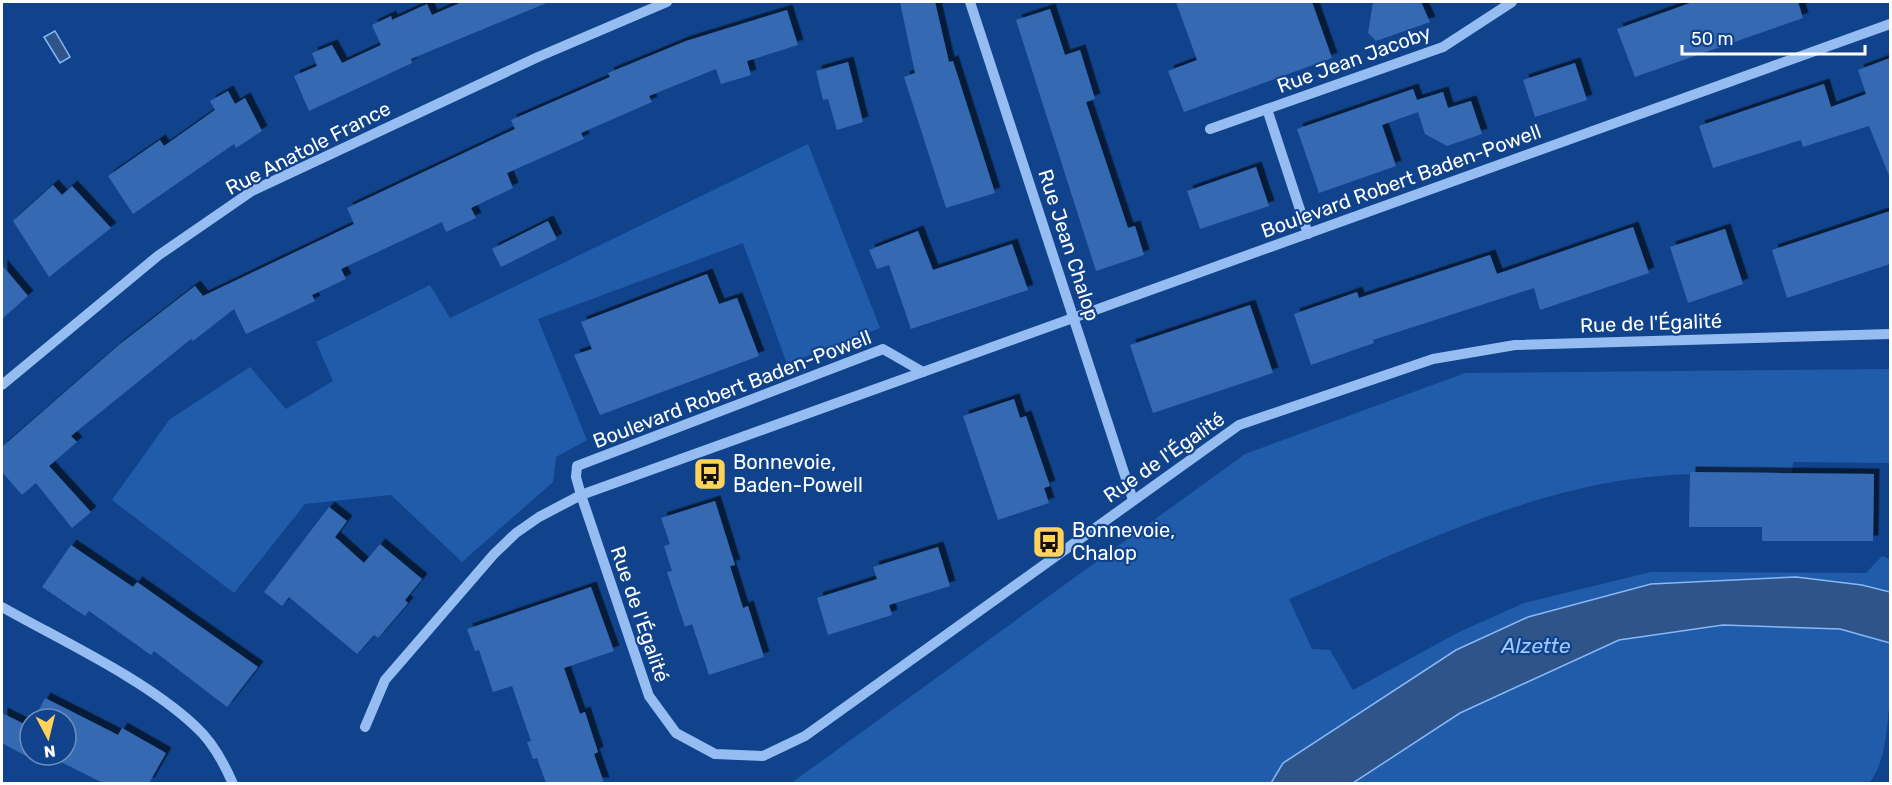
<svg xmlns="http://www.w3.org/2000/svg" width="1892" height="785" font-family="Rubik,sans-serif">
	<defs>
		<filter id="shadow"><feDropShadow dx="5.5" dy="-5.5" stdDeviation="0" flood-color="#0009"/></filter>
	</defs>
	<rect width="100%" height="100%" fill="#10438b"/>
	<!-- green -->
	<g fill="#215cab">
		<path d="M808,144L880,328L787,364L743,243L538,319L587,440L556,457L553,482L462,562L391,495L305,504L234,593L112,500L170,419L250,367L286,409L333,381L316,342L430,285L450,318Z"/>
		<path d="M1890,369V463L1793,462L1792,473C1728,473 1664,471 1601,484C1492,506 1391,556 1289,599L1312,649L1330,650L1353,690L1457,633L1524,603L1651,572L1866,573L1882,556L1890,559V592L1862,585L1796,577L1456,650L1283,763L1271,783L790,784L1245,454L1465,373Z"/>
		<path d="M1723,625L1840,629L1890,643C1890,680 1892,758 1869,783L1353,784L1460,713L1619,640Z"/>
	</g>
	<!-- water -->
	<g fill="#2e548a" stroke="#87b8f6" stroke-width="1.5">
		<path d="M55,31L70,57L60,63L44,37Z"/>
		<path d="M1796,577L1862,585L1890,592V643L1840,629L1723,625L1619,640L1460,713L1353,783H1271L1283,763L1456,650L1528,617L1651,584Z"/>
	</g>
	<!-- building -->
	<g fill="#346ab3" filter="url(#shadow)">
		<path d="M462,2H549L411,59L412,63L309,111L294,76L317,66L312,53L332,45L342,63L381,45L372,25L391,16L392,20L427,4L432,15Z"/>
		<path d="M900,2H935L949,62L953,61L995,193L946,208L904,77L915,73Z"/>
		<path d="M1176,2H1312L1332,58L1184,112L1168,71L1197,60Z"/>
		<path d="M1373,2H1421L1430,22L1376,41L1368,33Z"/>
		<path d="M1693,2H1798L1803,18L1635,77L1617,29Z"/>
		<path d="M1050,9L1065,55L1080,50L1095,99L1086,102L1128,228L1135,226L1144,255L1096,271L1016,20Z"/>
		<path d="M787,10L798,45L747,61L751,75L721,84L716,69L649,96L652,102L581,133L584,139L507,173L513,188L471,208L476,218L446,232L442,222L341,269L346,279L312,295L315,301L246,334L234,309L193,341L191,339L71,436L77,442L49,466L91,512L72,528L36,483L22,495L2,472V447L120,344L195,286L203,296L354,224L347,208L515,129L511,120L610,77L608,73L686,41Z"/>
		<path d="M1890,58V178L1869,126L1803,147L1801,140L1713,168L1699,126L1824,84L1831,107L1866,94L1858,70Z"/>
		<path d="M848,62L863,122L837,130L828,99L823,100L816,71Z"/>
		<path d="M1575,63L1587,100L1535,117L1523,80Z"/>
		<path d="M1413,89L1417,100L1443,92L1448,108L1471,101L1482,134L1447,146L1425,134L1418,112L1382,125L1396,166L1319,193L1297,129Z"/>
		<path d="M228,91L235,104L245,98L262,131L236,148L234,144L133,214L108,176L160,140L164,146L215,110L210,101Z"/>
		<path d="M1256,167L1269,206L1200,229L1187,191Z"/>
		<path d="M53,185L62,195L72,186L111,228L49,277L13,221Z"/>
		<path d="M1890,211V264L1787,298L1772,250Z"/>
		<path d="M548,221L557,239L501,267L492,249Z"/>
		<path d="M1633,227L1649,273L1540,310L1534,288L1373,340L1374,343L1311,365L1294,314L1357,292L1359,298L1490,255L1497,274Z"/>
		<path d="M1725,229L1743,284L1688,303L1670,247Z"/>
		<path d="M918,231L933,270L1012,244L1028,290L911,329L889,265L877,269L869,250Z"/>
		<path d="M2,265L28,296L2,319Z"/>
		<path d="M707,274L719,304L737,298L759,356L600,415L574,355L592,349L581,322Z"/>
		<path d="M1250,305L1273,373L1153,413L1130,345Z"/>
		<path d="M1014,399L1020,418L1026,416L1050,486L1044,488L1049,503L998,520L963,416Z"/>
		<path d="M1690,472L1874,474L1873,541H1762V527H1689Z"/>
		<path d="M715,501L735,565L730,566L743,608L748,606L764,657L709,675L692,624L685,627L667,572L672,571L664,546L670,544L661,518Z"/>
		<path d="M329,507L347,521L335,537L364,563L380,544L422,579L405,600L408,603L378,638L374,635L357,654L289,597L282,606L264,592Z"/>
		<path d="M71,545L133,587L137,582L258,667L227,707L154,651L151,655L89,611L85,616L42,587Z"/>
		<path d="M938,547L950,586L889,605L892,615L828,635L817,598L877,579L873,567Z"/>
		<path d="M591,587L614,651L564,668L580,714L585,712L598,752L594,754L604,783H546L537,758L533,759L527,742L531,741L512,686L493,692L479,650L475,651L467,629Z"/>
		<path d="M45,698L118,735L122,728L166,753L149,783H103L47,755H66V719H34Z"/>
		<path d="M2,713L30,727V748L26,756L2,743Z"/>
	</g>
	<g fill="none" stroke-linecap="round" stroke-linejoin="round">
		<!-- minor -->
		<g stroke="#96bdf2" stroke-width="10">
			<path d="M970,2L1133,500"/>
			<path d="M1210,129L1267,109"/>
			<path d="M1308,234L1267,109L1443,47L1512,2"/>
			<path d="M923,372L883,349L577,466L576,477L581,495L649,696L676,733L715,754L763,756L805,736L1239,425L1433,359L1515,345L1890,334"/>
			<path d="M2,385L159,255L252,191L538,57L667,2"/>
			<path d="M2,607C62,641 145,679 195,726C212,741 224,763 233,784"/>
			<path d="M365,727L385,680L494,554L516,533L539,517L581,495L1890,24"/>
		</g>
	</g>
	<!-- icons -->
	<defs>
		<symbol id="bus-square" viewBox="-11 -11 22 22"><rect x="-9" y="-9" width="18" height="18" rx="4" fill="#ffd357" stroke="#10438b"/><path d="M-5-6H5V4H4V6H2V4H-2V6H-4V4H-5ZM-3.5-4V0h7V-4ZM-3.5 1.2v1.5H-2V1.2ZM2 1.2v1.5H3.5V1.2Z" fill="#111"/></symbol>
	</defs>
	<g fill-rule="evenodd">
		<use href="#bus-square" x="691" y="455" width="38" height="38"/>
		<use href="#bus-square" x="1030" y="523" width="38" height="38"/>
	</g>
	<g text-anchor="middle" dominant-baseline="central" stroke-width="4.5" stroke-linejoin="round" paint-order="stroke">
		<!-- street labels -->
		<g font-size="20" fill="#fff" stroke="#10438b">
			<text transform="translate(1354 59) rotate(-20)">Rue Jean Jacoby</text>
			<text transform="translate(308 148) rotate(-27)">Rue Anatole France</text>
			<text transform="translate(1401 181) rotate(-20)">Boulevard Robert Baden-Powell</text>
			<text transform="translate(1069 245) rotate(72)">Rue Jean Chalop</text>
			<text transform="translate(1651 323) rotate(-2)">Rue de l'Égalité</text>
			<text transform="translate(732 389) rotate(-21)">Boulevard Robert Baden-Powell</text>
			<text transform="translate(1164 457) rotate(-35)">Rue de l'Égalité</text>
			<text transform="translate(640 614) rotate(71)">Rue de l'Égalité</text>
		</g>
		<!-- poi labels -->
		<g font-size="20" fill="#fff" stroke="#10438b" text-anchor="start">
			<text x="733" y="462">Bonnevoie,<tspan x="733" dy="23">Baden-Powell</tspan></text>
			<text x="1072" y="530">Bonnevoie,<tspan x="1072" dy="23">Chalop</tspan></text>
		</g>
		<!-- water labels -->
		<g font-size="21" font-style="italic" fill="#a2c8f9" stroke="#10438b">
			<text x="1536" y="645">Alzette</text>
		</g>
	</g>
	<!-- border -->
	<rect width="1892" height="785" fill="none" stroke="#ffffff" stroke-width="6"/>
	<!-- north arrow -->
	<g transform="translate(48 737) rotate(173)"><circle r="28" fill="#10438b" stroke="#708eb9" stroke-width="1.5"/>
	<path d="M0-4.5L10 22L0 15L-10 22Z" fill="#ffd357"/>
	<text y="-9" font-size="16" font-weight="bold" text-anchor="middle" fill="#ffffff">N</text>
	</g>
	<!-- scale -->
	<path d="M1682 45v9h183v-9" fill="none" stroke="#ffffff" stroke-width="3"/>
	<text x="1691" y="45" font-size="18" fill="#ffffff" stroke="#10438b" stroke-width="4.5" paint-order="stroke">50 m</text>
</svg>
